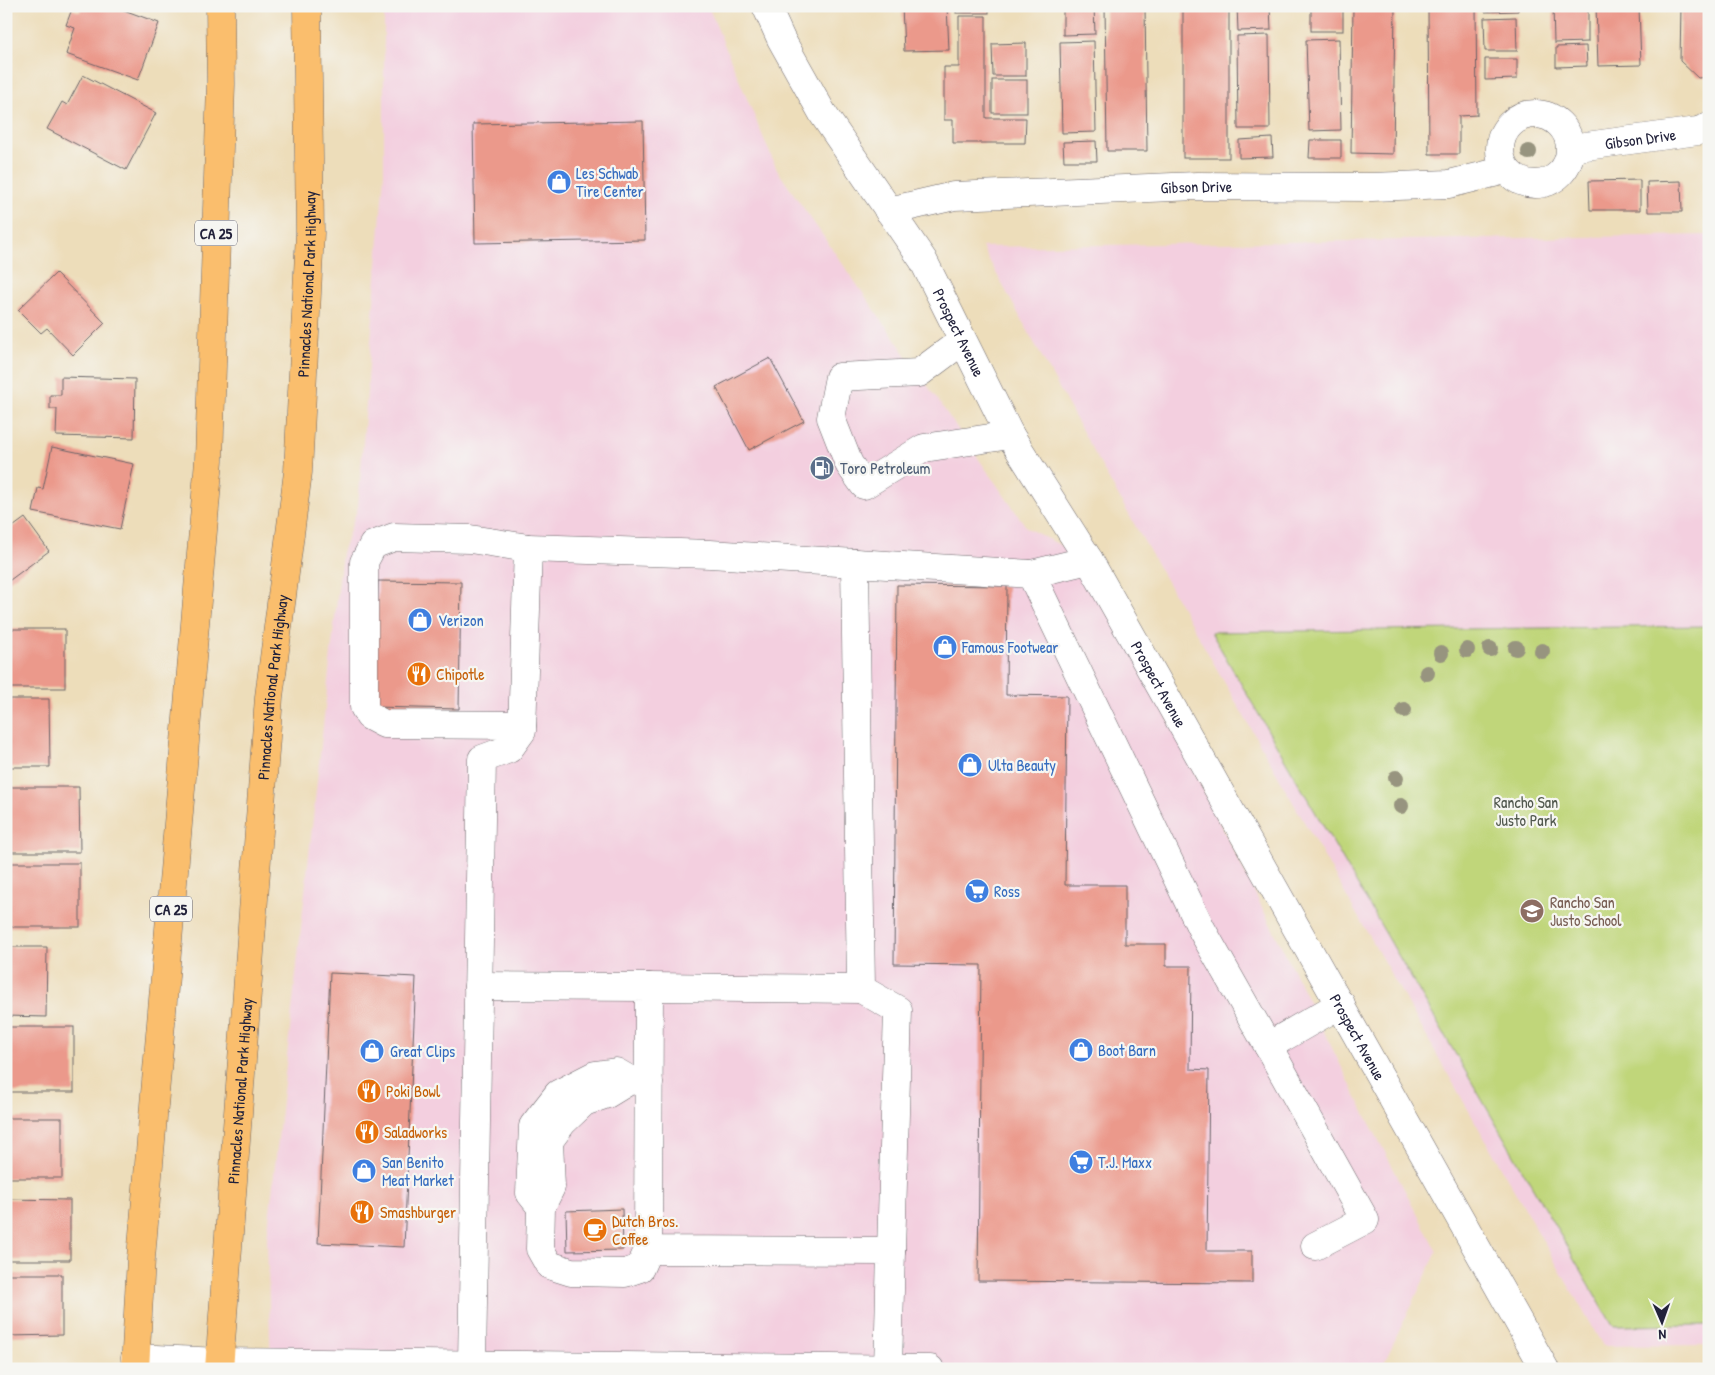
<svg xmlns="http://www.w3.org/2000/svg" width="1715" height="1375" font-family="'Patrick Hand',sans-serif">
	<rect width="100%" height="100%" fill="#f6f6f2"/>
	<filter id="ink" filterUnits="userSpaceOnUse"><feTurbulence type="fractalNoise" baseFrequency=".02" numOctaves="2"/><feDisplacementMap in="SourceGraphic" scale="10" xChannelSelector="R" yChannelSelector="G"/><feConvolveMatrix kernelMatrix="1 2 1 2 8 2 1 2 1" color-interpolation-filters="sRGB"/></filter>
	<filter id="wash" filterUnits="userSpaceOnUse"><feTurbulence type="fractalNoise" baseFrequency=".0096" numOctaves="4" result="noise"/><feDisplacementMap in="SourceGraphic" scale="20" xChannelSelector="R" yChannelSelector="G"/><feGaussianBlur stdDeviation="1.12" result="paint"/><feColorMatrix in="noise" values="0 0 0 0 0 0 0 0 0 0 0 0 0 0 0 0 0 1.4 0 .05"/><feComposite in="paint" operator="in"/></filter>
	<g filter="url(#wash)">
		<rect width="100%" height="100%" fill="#edddba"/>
		<!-- built -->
		<g fill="#f3cfdf">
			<path d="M384,6H708L777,170L1027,528L1089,560L1364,1112L1437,1252L1381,1369H271L267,1239L342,553L358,507L384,174Z"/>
			<path d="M1709,235V1345L1603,1346L1108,478L982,247Z"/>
		</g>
		<!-- green -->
		<path fill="#c0d67a" stroke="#717c5a" d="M1709,626V1325L1613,1326L1211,632Z"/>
		<g id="blocks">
			<!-- building -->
			<g fill="#eb998b">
				<path d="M82,6H113L159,23L138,80L66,54L75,28L66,25L72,9L80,12Z"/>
				<path d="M902,6H947L949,50L904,51Z"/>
				<rect x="956" y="6" width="33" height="7"/>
				<path d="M1063,6H1094L1095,34L1063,35Z"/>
				<path d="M1105,6H1145L1147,151H1107Z"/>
				<rect x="1183" y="6" width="46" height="152"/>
				<path d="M1237,6H1270L1271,30L1238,31Z"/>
				<rect x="1311" y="6" width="32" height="25"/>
				<path d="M1353,6H1395L1393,154L1351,153Z"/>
				<path d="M1428,6H1476L1477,115L1459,116V154H1429Z"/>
				<path d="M1485,6H1518V11L1485,12Z"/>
				<path d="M1553,6H1588V42L1554,43Z"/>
				<path d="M1596,6H1639L1641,65L1598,66Z"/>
				<path d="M1681,6H1709V77L1698,78L1680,61Z"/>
				<path d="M959,16H986V118H1026L1025,143H953V120H944V67H959Z"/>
				<path d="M1516,17L1517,51H1485L1484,18Z"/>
				<path d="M1269,35L1270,129H1238L1237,36Z"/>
				<path d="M1339,39L1341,130L1309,131L1306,40Z"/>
				<path d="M1094,41L1096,132L1062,133L1060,42Z"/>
				<path d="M1026,43V76H993L992,44Z"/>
				<path d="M1586,46L1587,66L1556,67V47Z"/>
				<path d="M1485,59H1517V79L1485,80Z"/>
				<path d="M83,75L156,113L126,170L47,129L62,102L67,105Z"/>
				<rect x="992" y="80" width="35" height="33"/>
				<path d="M643,121L645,240L475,243L473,124Z"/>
				<path d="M1272,138L1273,157L1239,158V140Z"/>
				<path d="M1310,140H1341V158H1309Z"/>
				<path d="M1096,141L1097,161H1064L1063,142Z"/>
				<path d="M1640,180V210H1590L1589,181Z"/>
				<path d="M1681,181L1682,212H1648L1647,182Z"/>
				<path d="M56,273L105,323L73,355L47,328L41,333L18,310Z"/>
				<path d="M770,358L804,421L749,450L716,387Z"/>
				<path d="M61,377L135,379L134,438L56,436L57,409H50V395H61Z"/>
				<path d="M52,447L134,464L120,529L33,512L38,488L43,489Z"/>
				<path d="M25,518L49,551L6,583V532Z"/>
				<path d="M378,581L461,582L459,709L375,707Z"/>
				<path d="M897,585L1007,586L1006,695L1067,696L1065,885H1125V944H1166V966H1191L1190,1069L1209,1070L1207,1251H1252V1283L978,1281L981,965L894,964Z"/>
				<rect x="6" y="629" width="59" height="59"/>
				<path d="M6,699H49L50,767H6Z"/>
				<path d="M6,787H79L80,852H6Z"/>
				<rect x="6" y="863" width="74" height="64"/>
				<path d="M6,947H47L46,1017L6,1016Z"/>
				<path d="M330,973L416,977L404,1247L318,1243Z"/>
				<rect x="6" y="1027" width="68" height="65"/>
				<rect x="6" y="1118" width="56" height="60"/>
				<path d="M6,1199L70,1200V1260H6Z"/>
				<path d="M622,1209L623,1250L567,1251L566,1211Z"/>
				<path d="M6,1274H62V1335L6,1336Z"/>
			</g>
		</g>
	</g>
	<g filter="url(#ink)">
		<use href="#blocks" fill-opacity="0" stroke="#696367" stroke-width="1"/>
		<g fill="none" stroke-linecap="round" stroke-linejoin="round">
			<defs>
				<g id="minor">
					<path id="s1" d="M766,6L781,39L823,114L923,260L1010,435L1089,560L1545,1369"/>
					<circle cx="1535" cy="149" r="35"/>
					<path id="s2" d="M1571,148L1698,131L1709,127"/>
					<path id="s3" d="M888,210L902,208L954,196L1197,186L1372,187L1449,184L1506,170"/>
					<path d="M962,341L919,373L839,377L831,418L849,464L864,485L924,448L1010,435"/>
					<path d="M855,563L861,989L898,1010L891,1251"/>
					<path d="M1031,574L1202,930L1268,1046"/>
					<path d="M522,725L384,724L369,716L364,707V562L373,545L394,537L470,539L528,548"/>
					<path d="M478,986L649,987L648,1250L891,1251L888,1369"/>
					<path d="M649,987L861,989"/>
					<path d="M541,1207L530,1193L533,1126L558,1094L595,1075L616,1072L630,1080"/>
					<path d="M1315,1246L1365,1220L1268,1046L1341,1004"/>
					<path d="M648,1250L640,1268L625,1273L571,1272L549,1265L540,1249L541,1207L551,1187L549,1141L563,1122L584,1102L607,1094L630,1080L649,1083"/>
					<path d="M135,1358L219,1362L930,1369"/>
					<path d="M472,1364L482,759L509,749L522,731L528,548L710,554L1031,574L1089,560"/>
				</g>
				<g id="major">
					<path d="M135,1369L141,1258L209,460L221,84L220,6"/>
					<path id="s4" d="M219,1369L269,697L298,472L310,233L307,6"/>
				</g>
			</defs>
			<!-- minor casing -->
			<use href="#minor" stroke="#696367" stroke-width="29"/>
			<!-- major casing -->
			<use href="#major" stroke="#696367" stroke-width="29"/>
			<!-- minor -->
			<use href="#minor" stroke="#fff" stroke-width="28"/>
			<!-- major -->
			<use href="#major" stroke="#fabe6d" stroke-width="28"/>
		</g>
		<!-- trees -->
		<g fill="#97947f">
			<circle cx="1529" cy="152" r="8"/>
			<circle cx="1516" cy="648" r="8"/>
			<circle cx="1490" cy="649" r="8"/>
			<circle cx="1467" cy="650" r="8"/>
			<circle cx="1542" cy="651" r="8"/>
			<circle cx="1441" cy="653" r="8"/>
			<circle cx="1427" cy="673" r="8"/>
			<circle cx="1404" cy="710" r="8"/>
			<circle cx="1396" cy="778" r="8"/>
			<circle cx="1401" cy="806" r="8"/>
		</g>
	</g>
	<!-- icons -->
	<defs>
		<symbol id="shop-disc" viewBox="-11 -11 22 22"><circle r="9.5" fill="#3f7fe0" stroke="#f6f6f2"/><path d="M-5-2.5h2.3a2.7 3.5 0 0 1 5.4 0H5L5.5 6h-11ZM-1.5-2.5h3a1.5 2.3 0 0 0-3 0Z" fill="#fff"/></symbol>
		<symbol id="fuel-disc" viewBox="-11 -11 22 22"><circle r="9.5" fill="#5c6f8a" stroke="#f6f6f2"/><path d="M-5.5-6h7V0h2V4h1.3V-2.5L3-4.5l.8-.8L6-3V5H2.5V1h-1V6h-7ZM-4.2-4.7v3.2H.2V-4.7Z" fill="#fff"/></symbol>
		<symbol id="restaurant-disc" viewBox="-11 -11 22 22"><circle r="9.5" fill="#e8710a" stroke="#f6f6f2"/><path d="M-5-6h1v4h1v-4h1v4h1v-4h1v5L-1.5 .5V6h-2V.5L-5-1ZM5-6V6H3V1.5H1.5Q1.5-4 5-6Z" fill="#fff"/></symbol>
		<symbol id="supermarket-disc" viewBox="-11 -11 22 22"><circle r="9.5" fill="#3f7fe0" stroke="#f6f6f2"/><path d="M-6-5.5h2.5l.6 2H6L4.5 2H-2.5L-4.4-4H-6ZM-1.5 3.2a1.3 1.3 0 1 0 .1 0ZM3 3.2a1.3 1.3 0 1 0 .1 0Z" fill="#fff"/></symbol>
		<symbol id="school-disc" viewBox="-11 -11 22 22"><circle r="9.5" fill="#8d6e63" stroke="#f6f6f2"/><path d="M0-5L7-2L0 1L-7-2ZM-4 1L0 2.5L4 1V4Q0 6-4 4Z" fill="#fff"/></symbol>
		<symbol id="cafe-disc" viewBox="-11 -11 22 22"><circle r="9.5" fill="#e8710a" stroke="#f6f6f2"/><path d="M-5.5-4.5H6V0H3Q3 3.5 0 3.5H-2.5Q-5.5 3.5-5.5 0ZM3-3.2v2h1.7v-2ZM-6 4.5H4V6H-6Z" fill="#fff"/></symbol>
	</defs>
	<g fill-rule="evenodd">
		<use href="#shop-disc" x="545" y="168" width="28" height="28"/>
		<use href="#fuel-disc" x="808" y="454" width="28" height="28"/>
		<use href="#shop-disc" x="406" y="606" width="28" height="28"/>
		<use href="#shop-disc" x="931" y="633" width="28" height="28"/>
		<use href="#restaurant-disc" x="405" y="660" width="28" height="28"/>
		<use href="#shop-disc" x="956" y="751" width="28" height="28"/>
		<use href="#supermarket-disc" x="963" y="877" width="28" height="28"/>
		<use href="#school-disc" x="1518" y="897" width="28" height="28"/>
		<use href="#shop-disc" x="1067" y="1036" width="28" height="28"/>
		<use href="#shop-disc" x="358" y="1037" width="28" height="28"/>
		<use href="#restaurant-disc" x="355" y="1077" width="28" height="28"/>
		<use href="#restaurant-disc" x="353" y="1118" width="28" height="28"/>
		<use href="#supermarket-disc" x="1067" y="1148" width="28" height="28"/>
		<use href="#shop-disc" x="350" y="1157" width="28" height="28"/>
		<use href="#restaurant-disc" x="348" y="1198" width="28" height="28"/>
		<use href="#cafe-disc" x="581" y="1216" width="28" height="28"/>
	</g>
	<g text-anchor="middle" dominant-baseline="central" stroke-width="4.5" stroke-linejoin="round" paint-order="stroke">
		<!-- shield labels -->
		<g fill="#f6f6f2" stroke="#626272" stroke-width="1">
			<rect x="195" y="220.5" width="42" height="25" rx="4"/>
			<rect x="150" y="896.5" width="42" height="25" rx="4"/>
		</g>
		<g font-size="15" font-weight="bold" fill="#22223b">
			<text x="216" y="233">CA 25</text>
			<text x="171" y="909">CA 25</text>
		</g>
		<!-- street labels -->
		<g font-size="16" fill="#22223b" stroke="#f6f6f2">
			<text stroke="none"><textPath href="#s2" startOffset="70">Gibson Drive</textPath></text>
			<text stroke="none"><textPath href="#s3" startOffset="310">Gibson Drive</textPath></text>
			<text stroke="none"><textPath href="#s4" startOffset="1089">Pinnacles National Park Highway</textPath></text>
			<text stroke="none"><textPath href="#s1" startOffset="380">Prospect Avenue</textPath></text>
			<text stroke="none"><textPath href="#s1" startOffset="785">Prospect Avenue</textPath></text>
			<text stroke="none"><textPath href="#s4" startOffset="684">Pinnacles National Park Highway</textPath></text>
			<text stroke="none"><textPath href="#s1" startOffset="1190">Prospect Avenue</textPath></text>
			<text stroke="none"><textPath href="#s4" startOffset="279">Pinnacles National Park Highway</textPath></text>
		</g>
		<!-- shop labels -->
		<g font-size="16" fill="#366cbe" stroke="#f6f6f2" text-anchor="start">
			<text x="576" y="173">Les Schwab<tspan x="576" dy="18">Tire Center</tspan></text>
			<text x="438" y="620">Verizon</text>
			<text x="962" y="647">Famous Footwear</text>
			<text x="988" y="765">Ulta Beauty</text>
			<text x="994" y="891">Ross</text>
			<text x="1098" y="1050">Boot Barn</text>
			<text x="390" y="1051">Great Clips</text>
			<text x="382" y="1162">San Benito<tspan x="382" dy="18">Meat Market</tspan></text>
			<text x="1098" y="1162">T.J. Maxx</text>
		</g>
		<!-- service labels -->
		<g font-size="16" fill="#4e5e75" stroke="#f6f6f2" text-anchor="start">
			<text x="840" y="468">Toro Petroleum</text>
		</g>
		<!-- food labels -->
		<g font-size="16" fill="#c56008" stroke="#f6f6f2" text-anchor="start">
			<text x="436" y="674">Chipotle</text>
			<text x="386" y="1091">Poki Bowl</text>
			<text x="384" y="1132">Saladworks</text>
			<text x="380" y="1212">Smashburger</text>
			<text x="612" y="1221">Dutch Bros.<tspan x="612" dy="18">Coffee</tspan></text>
		</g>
		<!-- park labels -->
		<g font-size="16" fill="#51584e" stroke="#f6f6f2">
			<text x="1526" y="802">Rancho San<tspan x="1526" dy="18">Justo Park</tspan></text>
		</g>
		<!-- education labels -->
		<g font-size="16" fill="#785e54" stroke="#f6f6f2" text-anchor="start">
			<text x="1550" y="902">Rancho San<tspan x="1550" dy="18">Justo School</tspan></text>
		</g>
	</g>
	<!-- margin -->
	<rect width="1715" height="1375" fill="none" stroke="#f6f6f2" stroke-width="25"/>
	<!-- north arrow -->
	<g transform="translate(1662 1322) rotate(178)" stroke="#f6f6f2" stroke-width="4" paint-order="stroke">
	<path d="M0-4L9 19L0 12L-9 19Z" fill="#22223b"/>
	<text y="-8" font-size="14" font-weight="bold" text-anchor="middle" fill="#22223b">N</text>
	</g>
</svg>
